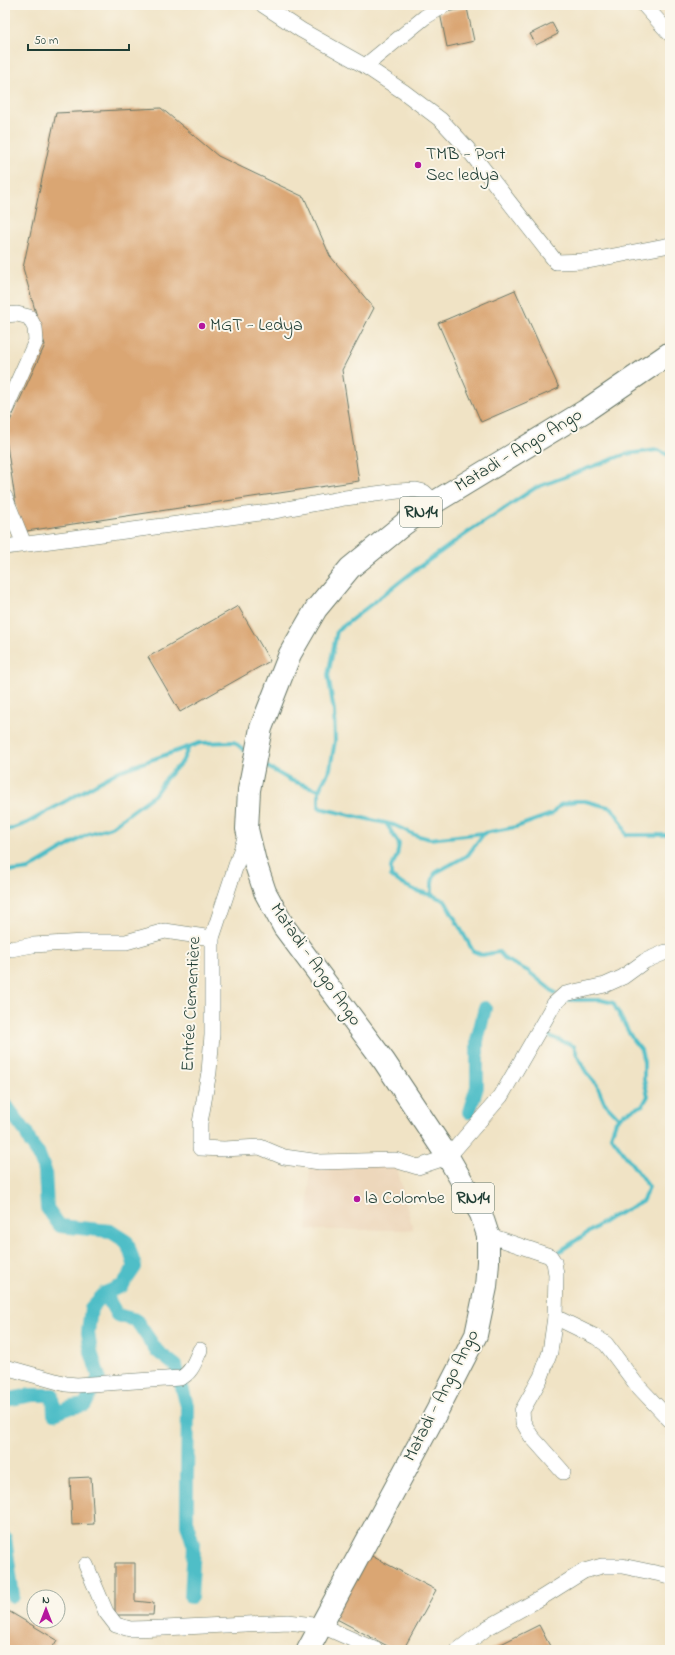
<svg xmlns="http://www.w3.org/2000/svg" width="675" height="1655" font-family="'Indie Flower',sans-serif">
	<rect width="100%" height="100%" fill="#fbf7ec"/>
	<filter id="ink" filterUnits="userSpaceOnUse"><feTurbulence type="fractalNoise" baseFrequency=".025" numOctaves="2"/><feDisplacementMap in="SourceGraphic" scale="8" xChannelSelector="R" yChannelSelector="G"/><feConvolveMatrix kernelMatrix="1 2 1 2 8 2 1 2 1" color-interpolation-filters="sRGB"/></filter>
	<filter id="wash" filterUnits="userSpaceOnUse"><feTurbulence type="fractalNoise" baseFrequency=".012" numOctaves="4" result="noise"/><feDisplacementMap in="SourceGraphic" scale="16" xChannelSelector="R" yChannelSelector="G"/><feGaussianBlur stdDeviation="0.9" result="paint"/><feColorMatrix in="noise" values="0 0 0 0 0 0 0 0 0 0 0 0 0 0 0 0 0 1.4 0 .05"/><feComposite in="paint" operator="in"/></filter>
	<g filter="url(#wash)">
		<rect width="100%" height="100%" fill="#f0e3c5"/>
		<!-- built -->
		<path fill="#edd7bb" d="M395,1160L413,1230H307L310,1169Z"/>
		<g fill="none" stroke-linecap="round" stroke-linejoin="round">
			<!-- stream -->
			<g stroke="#50bec7" stroke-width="4">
				<path d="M261,763L290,780L319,790L330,769L335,741L334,711L328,675L337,631L415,570L470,531L535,488L626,454L658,450L670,456"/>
				<path d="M319,790V808L394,825L415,835L430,839L484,833L516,827L552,814L560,805L575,801H585L612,808L622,823L626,835H670"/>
				<path d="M386,823L399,844L397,856L391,867V876L402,884L417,891L432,895L445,901L473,951L482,955L499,952L506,960L528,971L555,993"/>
				<path d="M5,831L27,823L119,771L200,743L234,742L249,754"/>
				<path d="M5,870L16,871L29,869L86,835L111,827L154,795L167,777L182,762L189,747"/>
				<path d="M432,895V882L435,873L468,855L484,833"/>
				<path d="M544,1034L574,1046L577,1055L586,1072L597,1085L604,1102L619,1118"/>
				<path d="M560,1251L610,1218L642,1202L649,1187L611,1136L616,1121L625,1113L643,1105L648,1096L644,1080V1062L641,1050L633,1040L613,1003L601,1000H568"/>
			</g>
			<!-- canal -->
			<g stroke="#50bec7" stroke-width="14">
				<path d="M5,1104L26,1132L30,1142L39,1155L45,1171L47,1208L60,1226L110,1231L127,1242L135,1267L122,1286L105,1293L91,1308L88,1333L91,1352L99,1377L85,1405L72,1407L54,1414L53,1395H32L5,1400"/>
				<path d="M469,1112L477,1087V1041L485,1008"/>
				<path d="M105,1293L117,1315L136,1320L157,1351L176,1366L188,1409L187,1476V1524L194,1547L191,1597"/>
				<path d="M5,1538L13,1596"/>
			</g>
		</g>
		<g id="blocks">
			<!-- building -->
			<g fill="#daa673">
				<path d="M467,8L474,41L447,47L440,13Z"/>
				<path d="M552,23L558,34L536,45L530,34Z"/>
				<path d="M161,108L218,156L304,197L330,256L374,308L342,370L359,481L20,532L5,432L45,345L23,268L56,113Z"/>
				<path d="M515,290L559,388L481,422L438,323Z"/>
				<path d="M238,606L270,661L180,712L148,657Z"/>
				<path d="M91,1477L94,1524L72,1525L70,1478Z"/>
				<path d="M368,1554L436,1590L403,1650H395L333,1617Z"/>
				<path d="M115,1563H135V1601L154,1603L153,1615H115Z"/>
				<path d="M5,1609L57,1640L51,1650H5Z"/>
				<path d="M539,1625L552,1650H489Z"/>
			</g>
		</g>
	</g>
	<g filter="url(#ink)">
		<use href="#blocks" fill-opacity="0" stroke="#687767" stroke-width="1"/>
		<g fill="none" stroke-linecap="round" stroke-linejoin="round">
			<defs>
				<g id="minor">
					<path d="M263,5L301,30L365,66L404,92L441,120L467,148L556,262L588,261L670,245"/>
					<path d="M644,5L670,34"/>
					<path d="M365,66L425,17L445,5"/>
					<path d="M5,315L17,314L29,317L35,328L36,341L5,410"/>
					<path d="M5,497L24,544"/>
					<path d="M5,547L275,511L345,498L398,491L416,490L424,492L435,502"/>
					<path d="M247,832L212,938V1035L209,1072L200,1123V1148L224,1149L260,1147L284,1157L320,1162L395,1160L418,1167L448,1157L501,1096L554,1004L565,994L605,985L623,977L645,961L666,952H670"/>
					<path d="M5,947L11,949L33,945L83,942H126L165,931L212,938"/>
					<path d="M488,1235L550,1256L554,1262L556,1274L555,1317L550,1352L541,1377L522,1411L523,1422L531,1436L563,1472"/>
					<path d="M555,1317L596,1337L606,1344L636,1384L670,1420"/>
					<path d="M5,1367L66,1384L77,1385L180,1378C191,1374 195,1361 200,1350"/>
					<path d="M86,1565L106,1612L116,1625L130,1629L164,1628L288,1622L322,1626L376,1650"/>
					<path d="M458,1650L487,1628L541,1598L584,1571L602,1566H622L670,1576"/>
				</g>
				<path id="highway" d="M308,1650L437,1411L476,1335L486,1287L488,1262V1235L481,1214L448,1157L384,1061L284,927L265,892L255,862L247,829L249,790L261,728L290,654L316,609L350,568L404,524L435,502L585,411L670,353"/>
			</defs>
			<!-- minor casing -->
			<use href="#minor" stroke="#687767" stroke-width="16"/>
			<!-- highway casing -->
			<use href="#highway" stroke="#687767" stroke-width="24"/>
			<!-- minor -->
			<use href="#minor" stroke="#fff" stroke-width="15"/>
			<!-- highway -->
			<use href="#highway" stroke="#fff" stroke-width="22"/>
		</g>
	</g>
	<!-- markers -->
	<g fill="#b5179e" stroke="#fbf7ec" stroke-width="1.5">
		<circle cx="418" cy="165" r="4"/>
		<circle cx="202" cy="326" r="4"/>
		<circle cx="357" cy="1199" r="4"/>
	</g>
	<g text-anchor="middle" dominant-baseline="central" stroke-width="4" stroke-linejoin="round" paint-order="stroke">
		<!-- shield labels -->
		<g fill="#fbf7ec" stroke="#61756b" stroke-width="1">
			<rect x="400" y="497" width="42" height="30" rx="3"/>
			<rect x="452" y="1183" width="42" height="30" rx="3"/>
		</g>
		<g font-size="17" font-weight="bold" fill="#1f3d34">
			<text x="421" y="512">RN14</text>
			<text x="473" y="1198">RN14</text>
		</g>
		<!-- poi labels -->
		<g font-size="18" fill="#1f3d34" stroke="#fbf7ec" text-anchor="start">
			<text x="426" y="155">TMB - Port<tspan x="426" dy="21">Sec ledya</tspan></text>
			<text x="210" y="326">MGT - Ledya</text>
			<text x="365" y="1199">la Colombe</text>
		</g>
		<!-- street labels -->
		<g font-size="18" fill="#1f3d34" stroke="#fbf7ec">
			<text transform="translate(519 451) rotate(-31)">Matadi - Ango Ango</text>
			<text transform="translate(315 965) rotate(55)">Matadi - Ango Ango</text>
			<text transform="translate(192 1004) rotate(-87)">Entrée Ciementière</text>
			<text transform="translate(442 1396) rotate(-63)">Matadi - Ango Ango</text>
		</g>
	</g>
	<!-- margin -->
	<rect width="675" height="1655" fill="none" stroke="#fbf7ec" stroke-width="20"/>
	<!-- north arrow -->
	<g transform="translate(46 1609)"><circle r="19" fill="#fbf7ec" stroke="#a3ada2"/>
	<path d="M0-3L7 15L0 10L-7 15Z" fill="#b5179e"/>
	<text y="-6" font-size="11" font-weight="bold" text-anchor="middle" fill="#1f3d34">N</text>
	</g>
	<!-- scale -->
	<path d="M28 44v6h101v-6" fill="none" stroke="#1f3d34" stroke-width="2"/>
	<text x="34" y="44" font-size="12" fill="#1f3d34" stroke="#fbf7ec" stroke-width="3" paint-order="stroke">50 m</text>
</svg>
